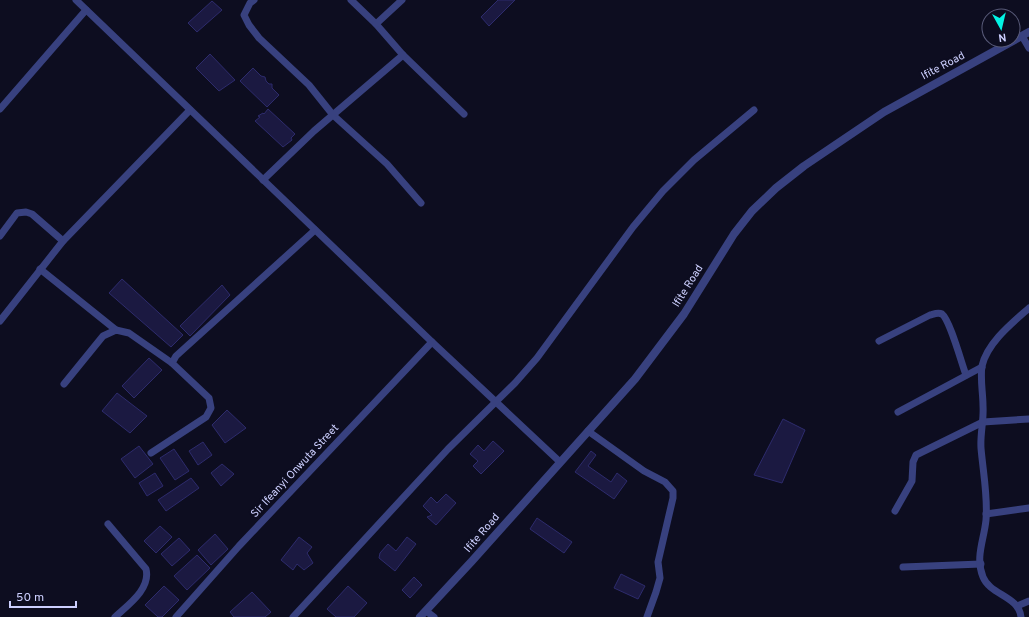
<svg xmlns="http://www.w3.org/2000/svg" width="1029" height="617" font-family="Overpass,sans-serif">
	<rect width="100%" height="100%" fill="#0d0d20"/>
	<!-- building -->
	<g fill="#1b1941" stroke="#2d2b6c">
		<path d="M498,0H515L489,26L481,17Z"/>
		<path d="M212,1L222,10L197,32L188,23Z"/>
		<path d="M210,54L235,80L219,91L196,68Z"/>
		<path d="M253,68L261,76L265,77L266,81L269,84H272V88L279,95L267,107L240,81Z"/>
		<path d="M268,109L295,134L291,138L292,140L283,147L255,121L260,117L258,116L263,113L264,114Z"/>
		<path d="M122,279L183,335L171,347L109,293Z"/>
		<path d="M222,285L230,295L190,336L180,326Z"/>
		<path d="M149,358L162,370L134,398L122,386Z"/>
		<path d="M117,393L147,416L130,433L102,411Z"/>
		<path d="M227,410L246,428L225,443L212,425Z"/>
		<path d="M783,419L805,430L782,483L754,475Z"/>
		<path d="M493,441L504,451L481,474L473,466L478,461L470,454L478,445L484,451Z"/>
		<path d="M203,442L212,455L198,465L189,451Z"/>
		<path d="M139,446L153,464L135,478L121,459Z"/>
		<path d="M174,449L189,471L175,480L160,458Z"/>
		<path d="M591,451L596,455L588,466L611,482L617,473L627,481L614,499L575,472Z"/>
		<path d="M222,464L234,474L221,486L211,473Z"/>
		<path d="M155,473L163,486L147,496L139,483Z"/>
		<path d="M191,478L199,488L166,511L158,500Z"/>
		<path d="M446,494L456,503L436,525L427,517L432,515L423,506L431,497L437,503Z"/>
		<path d="M537,518L572,542L564,553L530,529Z"/>
		<path d="M160,526L172,537L156,553L144,541Z"/>
		<path d="M215,534L228,549L211,565L198,550Z"/>
		<path d="M299,537L312,547L307,553L313,563L304,570L297,564L293,570L281,560Z"/>
		<path d="M407,537L416,544L395,571L379,558L380,553L388,544L396,551Z"/>
		<path d="M179,538L190,550L172,566L161,554Z"/>
		<path d="M197,555L210,568L187,590L174,576Z"/>
		<path d="M621,574L645,586L638,599L614,588Z"/>
		<path d="M414,577L422,585L410,598L402,590Z"/>
		<path d="M164,586L179,600L162,617H158L145,605Z"/>
		<path d="M348,586L367,603L354,617H336L327,609Z"/>
		<path d="M252,592L271,612L265,617H234L230,612Z"/>
	</g>
	<g fill="none" stroke-linecap="round" stroke-linejoin="round">
		<!-- minor -->
		<g stroke="#38417f" stroke-width="7">
			<path d="M76,0L432,342L560,462"/>
			<path d="M254,0L250,3L244,15L249,25L259,38L309,85L333,115L387,164L421,203"/>
			<path d="M351,0L376,24L403,55L464,114"/>
			<path d="M376,24L402,0"/>
			<path d="M1022,36L1029,48"/>
			<path d="M0,109L86,10"/>
			<path d="M263,180L314,131L403,55"/>
			<path d="M0,236L17,213L26,212L32,214L63,241"/>
			<path d="M40,269L116,330"/>
			<path d="M0,321L63,241L190,110"/>
			<path d="M879,341L930,315C934,314 938,312 942,314C950,320 962,365 966,375"/>
			<path d="M64,384L103,336L116,330L129,333L172,363"/>
			<path d="M898,412L982,367"/>
			<path d="M588,431L644,471L665,482L673,491V498L658,562L660,578L656,592L647,617"/>
			<path d="M151,453L206,417L211,408L209,398L172,363L176,356L315,230"/>
			<path d="M895,511L912,481L913,462L916,455L983,422L1029,419"/>
			<path d="M986,514L1029,508"/>
			<path d="M108,524L146,569C151,589 128,605 115,617"/>
			<path d="M903,567L981,564"/>
			<path d="M1017,606L1029,601"/>
			<path d="M426,611L434,617"/>
			<path d="M176,617L239,546L432,342"/>
			<path d="M293,617L448,449L515,383L537,358L633,227L663,191L694,160L754,110"/>
			<path d="M1021,617C1019,596 990,595 983,577C975,557 984,540 986,520C988,496 983,472 981,448C980,434 984,420 983,406C983,393 980,379 982,366C987,343 1012,323 1029,308"/>
		</g>
		<!-- tertiary -->
		<path stroke="#38417f" stroke-width="8" d="M420,617L472,561L635,379L684,314L734,234L752,211L776,188L804,166L884,112L1029,32"/>
	</g>
	<g text-anchor="middle" dominant-baseline="central" stroke-width="4" stroke-linejoin="round" paint-order="stroke">
		<!-- street labels -->
		<g font-size="11" fill="#cccffe" stroke="#0d0d20">
			<text transform="translate(943 66) rotate(-28)">Ifite Road</text>
			<text transform="translate(688 286) rotate(-58)">Ifite Road</text>
			<text transform="translate(295 471) rotate(-47)">Sir Ifeanyi Onwuta Street</text>
			<text transform="translate(482 533) rotate(-49)">Ifite Road</text>
		</g>
	</g>
	<!-- north arrow -->
	<g transform="translate(1001 28) rotate(172)"><circle r="19" fill="#0d0d20" stroke="#595b79"/>
	<path d="M0-3L7 15L0 10L-7 15Z" fill="#03f4e4"/>
	<text y="-6" font-size="11" font-weight="bold" text-anchor="middle" fill="#cccffe">N</text>
	</g>
	<!-- scale -->
	<path d="M10 601v6h66v-6" fill="none" stroke="#cccffe" stroke-width="2"/>
	<text x="16" y="601" font-size="12" fill="#cccffe" stroke="#0d0d20" stroke-width="3" paint-order="stroke">50 m</text>
</svg>
